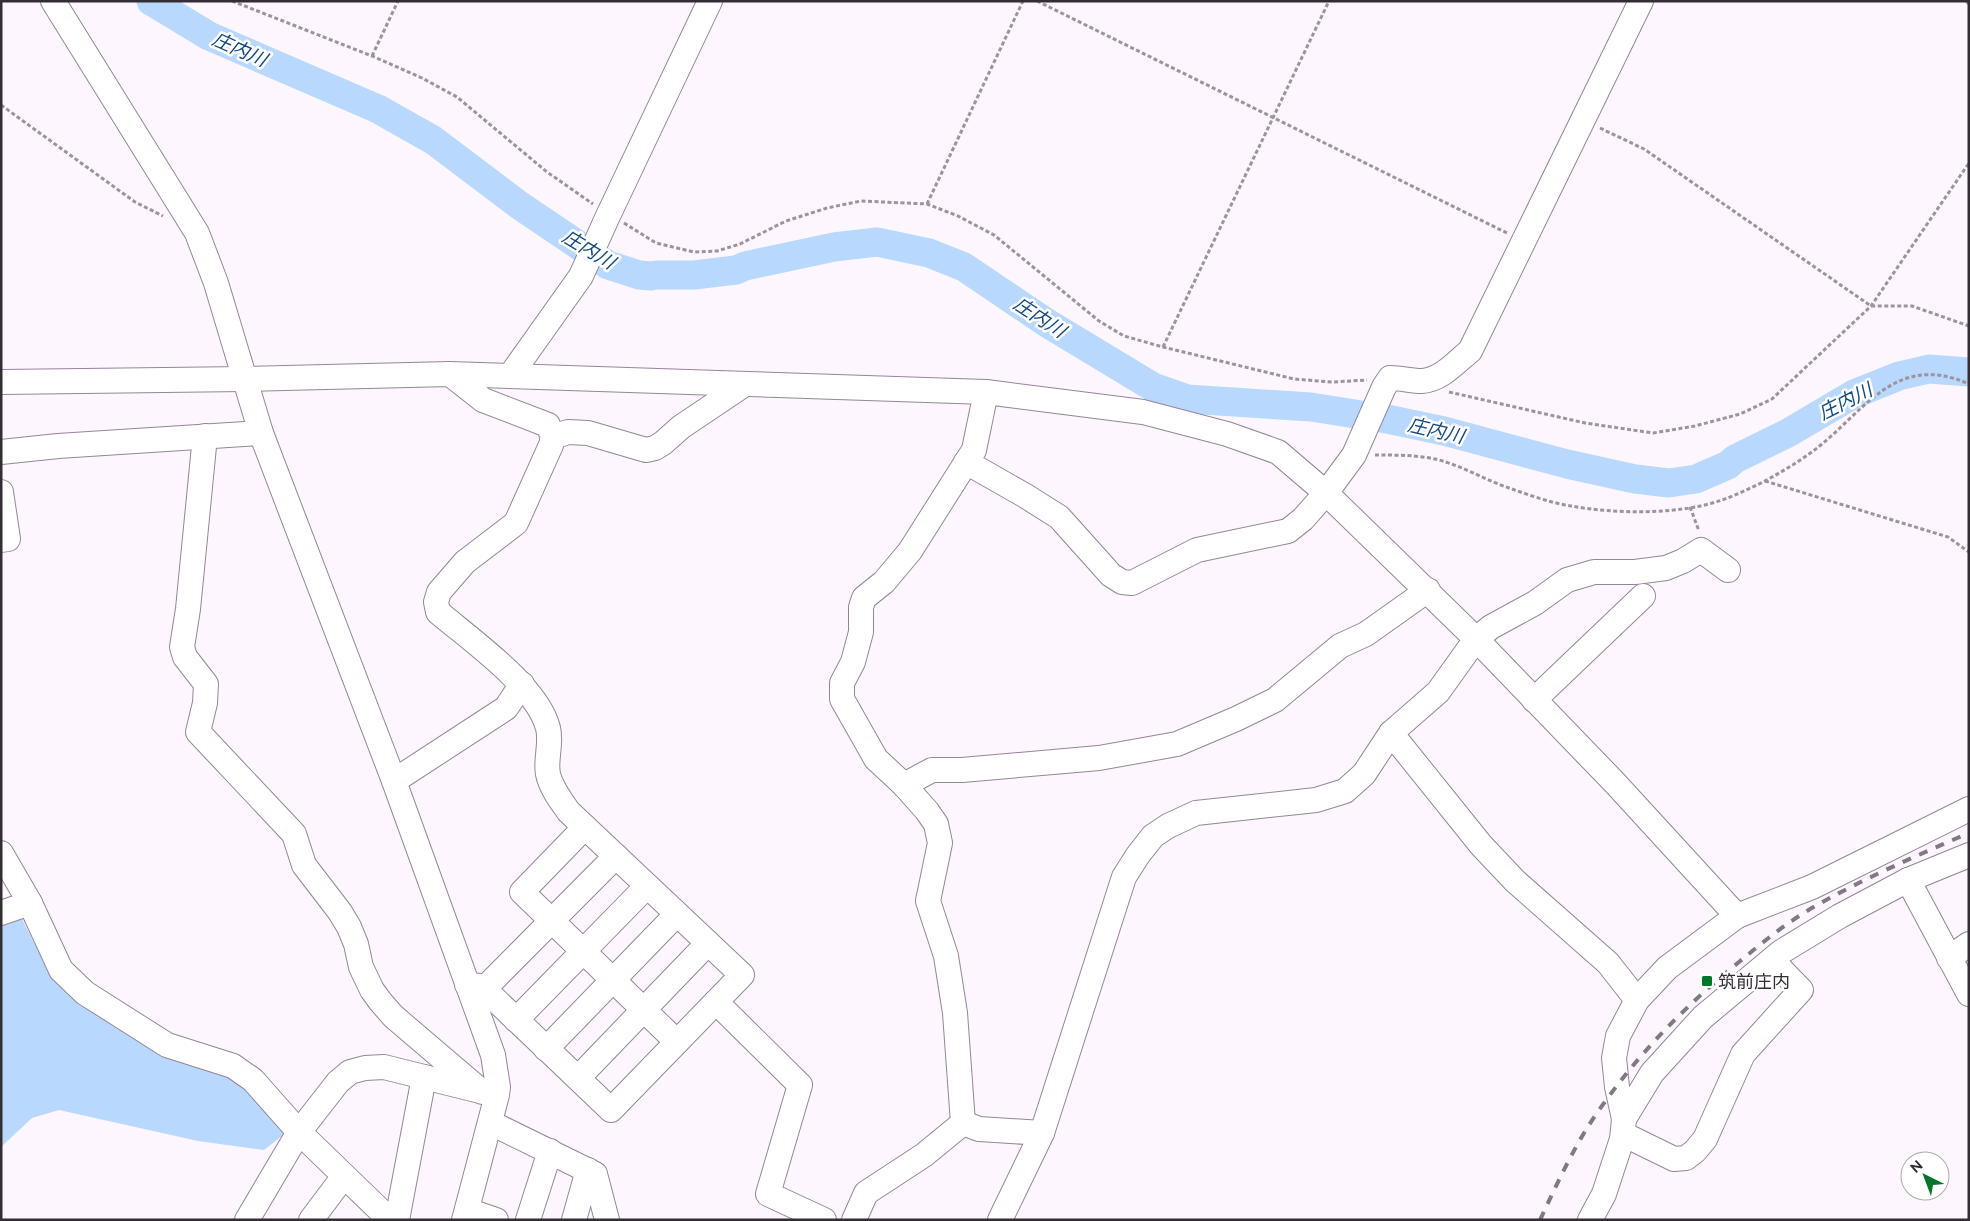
<svg xmlns="http://www.w3.org/2000/svg" width="1970" height="1221" font-family="Raleway,'Noto Sans JP',sans-serif">
	<rect width="100%" height="100%" fill="#fdf6fe"/>
	<!-- water -->
	<path fill="#b9d8fd" d="M21,917L34,943L39,941L59,978L235,1078L288,1131L264,1150L198,1141L59,1110L32,1118L1,1147V924Z"/>
	<g fill="none" stroke-linecap="round" stroke-linejoin="round">
		<!-- river -->
		<path stroke="#b9d8fd" stroke-width="29" d="M151,1L209,36L378,109L433,140L519,205L608,265L639,275L651,276L657,275H694L736,270L745,266L834,247L877,242L929,253L964,267L1047,323L1153,387L1187,399L1311,407L1387,419L1444,431L1567,464L1635,479L1669,483L1696,479L1728,465L1735,459L1788,433L1854,394L1899,376L1929,369L1969,372"/>
		<defs>
			<g id="minor">
				<path d="M53,1L197,233L216,283L261,433L394,781L493,1055L498,1087L497,1095L464,1220"/>
				<path d="M450,374L483,400L548,425L553,437L551,445L516,523L465,562L439,592L436,602L438,612C472,641 537,686 548,728C552,743 545,760 548,774C551,788 561,801 569,812L742,975L611,1110L481,986L467,985"/>
				<path d="M510,376L581,276L607,218L710,1"/>
				<path d="M1,382L245,379L450,374L986,392L1143,412L1227,434L1278,452L1326,493L1476,639L1615,783L1737,916L1812,887L1969,809"/>
				<path d="M205,436L188,609L182,647L185,657L206,684L205,703L198,732L294,834L304,865L340,912L349,927L356,944L361,967L372,990L380,1001L393,1016L482,1092"/>
				<path d="M553,437L568,432L588,433L646,450L655,448L663,443L681,427L745,384"/>
				<path d="M1,452L58,446L261,433"/>
				<path d="M966,462L1024,495L1059,517L1111,575L1122,582L1132,583L1197,550L1288,531L1303,519L1326,493L1354,455L1384,387L1390,378C1401,378 1412,381 1422,381C1441,380 1456,362 1470,351L1641,1"/>
				<path d="M1,492L8,539L1,540"/>
				<path d="M1534,700L1643,596"/>
				<path d="M1391,733L1481,845L1515,881L1608,963L1637,1000"/>
				<path d="M394,781L506,708L522,684"/>
				<path d="M904,785L932,770H962L1099,758L1177,744L1236,719L1275,700L1340,646L1366,634L1428,590"/>
				<path d="M585,827L522,892L677,1042"/>
				<path d="M1,853L30,903L61,970L85,993L167,1045L233,1066L253,1080L299,1132L390,1220"/>
				<path d="M1908,880L1969,994"/>
				<path d="M1,913L30,903"/>
				<path d="M1949,958L1969,944"/>
				<path d="M484,989L616,856"/>
				<path d="M716,1002L800,1085L768,1194L824,1220"/>
				<path d="M516,1020L647,886"/>
				<path d="M546,1049L677,914"/>
				<path d="M578,1078L708,943"/>
				<path d="M1624,1119L1652,1073L1703,1017L1781,952L1840,916L1908,880L1969,855"/>
				<path d="M491,1123L595,1174L607,1220"/>
				<path d="M963,1123L955,1013L946,956L928,901L940,843L936,824L927,811L904,785L876,759L842,699V683L853,662L861,632V607L864,598L884,582L910,551L974,450L986,392"/>
				<path d="M963,1123L979,1129L1042,1133"/>
				<path d="M1623,1134L1674,1159L1686,1158L1695,1151L1705,1139L1743,1054L1801,990L1772,960"/>
				<path d="M467,1210L496,1220"/>
				<path d="M247,1220L299,1132L338,1082L350,1072L365,1068L384,1067L476,1090"/>
				<path d="M311,1220L344,1176"/>
				<path d="M397,1220L424,1077"/>
				<path d="M528,1220L550,1151"/>
				<path d="M574,1220L588,1170"/>
				<path d="M854,1220L866,1193L924,1155L963,1123"/>
				<path d="M1000,1220L1042,1133L1124,877L1138,855L1153,836L1168,826L1196,813L1316,800L1345,791L1364,774L1391,733L1438,692L1476,639L1491,627L1535,603L1567,580L1594,572H1635L1666,568L1683,561L1701,550L1728,570"/>
				<path d="M1590,1220L1604,1194L1622,1139L1624,1119L1617,1087L1614,1058L1618,1036L1637,1000L1667,968L1737,916"/>
			</g>
		</defs>
		<!-- minor casing -->
		<use href="#minor" stroke="#958598" stroke-width="26"/>
		<!-- path -->
		<g stroke="#9b949c" stroke-width="3" stroke-dasharray="4 2.5" stroke-linecap="butt">
			<path d="M232,1L372,56L422,78L457,97L547,172L593,204"/>
			<path d="M1037,1L1507,233"/>
			<path d="M1966,1L1969,4"/>
			<path d="M372,56L398,1"/>
			<path d="M1,105L135,202L163,216"/>
			<path d="M1600,128L1644,149L1871,306H1912L1969,326"/>
			<path d="M927,204L1023,1"/>
			<path d="M624,223L656,243L694,252L717,251L740,244L786,221L827,208L861,201L927,204L958,216L994,235L1099,321L1124,336L1163,347L1294,379L1332,382L1367,380"/>
			<path d="M1163,347L1329,1"/>
			<path d="M1449,392L1585,423L1653,433L1695,426L1740,414L1772,399L1871,306L1969,163"/>
			<path d="M1375,455C1395,455 1416,455 1435,459C1461,465 1485,480 1509,488C1529,495 1551,503 1571,506C1615,514 1680,515 1722,500C1752,489 1782,473 1809,454C1862,417 1892,350 1969,384"/>
			<path d="M1765,481L1948,537L1969,552"/>
			<path d="M1690,507L1699,531"/>
		</g>
		<!-- minor -->
		<use href="#minor" stroke="#fff" stroke-width="24"/>
		<!-- rail -->
		<path stroke="#807981" stroke-width="4" stroke-dasharray="9 9" stroke-linecap="butt" d="M1540,1220C1557,1184 1574,1146 1597,1113C1637,1055 1685,1006 1739,962C1764,941 1790,920 1819,904C1867,877 1918,855 1969,833"/>
	</g>
	<!-- markers -->
	<rect fill="#00762b" stroke="#fff" stroke-width="2" x="1701" y="975" width="12" height="12" rx="2.5"/>
	<g text-anchor="middle" dominant-baseline="central" stroke-width="5" stroke-linejoin="round" paint-order="stroke">
		<!-- poi labels -->
		<g font-size="18" fill="#342d35" stroke="#fff" text-anchor="start">
			<text x="1718" y="981">筑前庄内</text>
		</g>
		<!-- water labels -->
		<g font-size="19" font-style="italic" fill="#13487d" stroke="#fff">
			<text transform="translate(240 49) rotate(24)">庄内川</text>
			<text transform="translate(589 249) rotate(31)">庄内川</text>
			<text transform="translate(1040 317) rotate(33)">庄内川</text>
			<text transform="translate(1845 401) rotate(-27)">庄内川</text>
			<text transform="translate(1436 430) rotate(13)">庄内川</text>
		</g>
	</g>
	<!-- border -->
	<rect width="1970" height="1221" fill="none" stroke="#342d35" stroke-width="5"/>
	<!-- north arrow -->
	<g transform="translate(1925 1176) rotate(318)"><circle r="24" fill="#ffffff" stroke="#aeabae"/>
	<path d="M0-4L9 19L0 12L-9 19Z" fill="#00762b"/>
	<text y="-8" font-size="14" font-weight="bold" text-anchor="middle" fill="#342d35">N</text>
	</g>
</svg>
